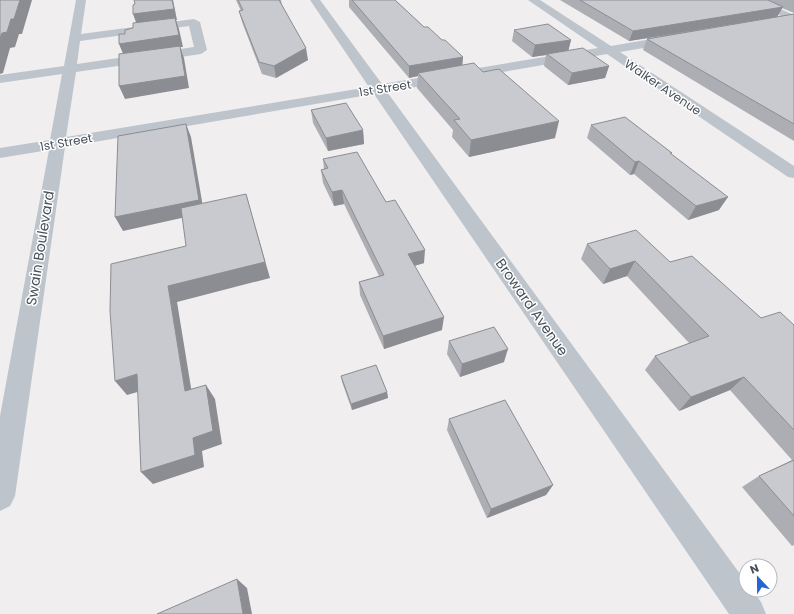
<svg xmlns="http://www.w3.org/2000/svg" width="794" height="614" font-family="Poppins,sans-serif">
	<rect width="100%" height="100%" fill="#f0eeee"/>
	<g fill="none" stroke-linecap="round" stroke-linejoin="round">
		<!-- minor -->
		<g fill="#bdc4cc" fill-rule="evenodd">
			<path d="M76,0H86L81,34L194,19L200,22L207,50L201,54L76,72L66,137L369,87L310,0H320L382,84L598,48L528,0H540L611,46L675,35L679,36L681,39L679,42L620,52L794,166V178L788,177L607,54L387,92L746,582V590H752L761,602L766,614H729L374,94L65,147L15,496L10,506L0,511V416L49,150L0,158V148L50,140L62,74L0,83V75L64,66ZM189,26L194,47L77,64L80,41Z"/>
			<path d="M746,0H760L794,15V22Z"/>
		</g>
	</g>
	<!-- wall -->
	<g fill="#acaeb3">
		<path d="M236,0H281L282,5L308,60L276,78L262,74L242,22L239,11H241Z"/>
		<path d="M349,0H395L424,27L442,40L463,57L462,65L555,138L469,157L452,137L453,130L417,88L418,76L409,78L349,7Z"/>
		<path d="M560,0H794V13L782,8L777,17L794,14V141L643,50L647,39L662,36L629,41Z"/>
		<path d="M514,30L571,40L568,51L609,66L605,78L568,85L544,66L546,55L532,57L512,41Z"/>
		<path d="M311,110L363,130L364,144L328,151L313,123Z"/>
		<path d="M591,125L671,154L719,210L688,220L634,174L630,175L587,138Z"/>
		<path d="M323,159L386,202L424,263L414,266L442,330L384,349L360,295L359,282L379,276L344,204L334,206L323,183L321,170L324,169Z"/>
		<path d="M587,244L670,262L761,318L794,325V545L792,546L742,487L759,476L792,460L730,390L679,411L645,370L655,356L689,343L627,276L603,284L581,259Z"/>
		<path d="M449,341L504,362L460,377L447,354Z"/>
		<path d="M341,376L387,392L388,398L352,410L342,382Z"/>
		<path d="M449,419L553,485L546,495L487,518L447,430Z"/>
	</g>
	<!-- shaded-wall -->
	<g fill="#8c8d92">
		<path d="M20,0H32L22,34H19L15,47L10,48L3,73L0,74V38L2,33L11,19Z"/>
		<path d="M172,0H173L177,20H176L179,29L183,47H180L184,58L189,88L125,99L119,86L124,56L119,44L137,25L133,14Z"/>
		<path d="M783,7L777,17L629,41L633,31Z"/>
		<path d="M571,40L568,52L547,54L546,55L532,57L535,45Z"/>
		<path d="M306,48L308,60L276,78L274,66Z"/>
		<path d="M463,57L462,69L418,73V76L409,78V66Z"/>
		<path d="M609,66L605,78L568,85L572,73Z"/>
		<path d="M559,121L555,138L469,157L471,140Z"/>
		<path d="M186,124L191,137L204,213L123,231L115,217Z"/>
		<path d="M363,130L364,144L328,151L326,138Z"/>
		<path d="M639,161L634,174L630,175L635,162Z"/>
		<path d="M342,190L344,204L334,206L332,192Z"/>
		<path d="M246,194L270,278L177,302L194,406L185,391L168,286Z"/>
		<path d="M728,197L719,210L688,220L696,206Z"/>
		<path d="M425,250L424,263L407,268L408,254Z"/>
		<path d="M635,261L627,276L603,284L610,269Z"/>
		<path d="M444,317L442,330L384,349L383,336Z"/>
		<path d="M508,349L504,362L460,377L462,364Z"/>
		<path d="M137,374L148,389L127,395L115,381Z"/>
		<path d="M744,377L730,390L679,411L691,397Z"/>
		<path d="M206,385L215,399L222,444L202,451L204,467L153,484L141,472L193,438Z"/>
		<path d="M387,392L388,398L352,410L351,404Z"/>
		<path d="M553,485L546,495L487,518L491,509Z"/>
		<path d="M237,579L247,588L252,614H243Z"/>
	</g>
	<!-- building -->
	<g fill="#c8cad0" stroke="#8c8d92">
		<path d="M0,0H20L14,19H11L7,32L2,33L0,38Z"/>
		<path d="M134,0H172L174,9L133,14V5L135,4Z"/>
		<path d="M238,0H279L306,48L274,66L259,62L239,11L243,10Z"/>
		<path d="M352,0H395L424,27H428L442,40H445L463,57L409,66Z"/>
		<path d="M580,0H768L783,7L633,31Z"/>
		<path d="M794,14V124L647,39Z"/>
		<path d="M175,18L179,35L119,44V34H125V30L133,28V23Z"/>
		<path d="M548,24L571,40L535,45L514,30Z"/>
		<path d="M180,46L185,76L119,86V54Z"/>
		<path d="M583,48L609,66L572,73L547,54Z"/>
		<path d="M474,63L483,72L499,69L559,121L471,140L454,120L460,119L418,73Z"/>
		<path d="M346,103L363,130L326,138L311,110Z"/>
		<path d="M625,117L672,153H670L728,197L696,206L639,161L635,162L591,125Z"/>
		<path d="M186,124L199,200L115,217L118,136Z"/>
		<path d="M357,152L386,202L395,200L425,250L408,254L444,317L383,336L359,282L384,275L342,190L332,192L321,170L328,168L323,159Z"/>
		<path d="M246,194L265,262L168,286L185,391L206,385L213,431L193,438L195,455L141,472L137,374L115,381L110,311L111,264L186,246L181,208Z"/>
		<path d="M636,230L670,262L692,256L761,318L780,312L794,325V430L744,377L691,397L655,356L709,336L635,261L610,269L587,244Z"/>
		<path d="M494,327L508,349L462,364L449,341Z"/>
		<path d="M376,365L387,392L351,404L341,376Z"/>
		<path d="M505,400L553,485L491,509L449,419Z"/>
		<path d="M794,460V516L759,476Z"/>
		<path d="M237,579L243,614H157Z"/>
	</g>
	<g text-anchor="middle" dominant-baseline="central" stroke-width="3" stroke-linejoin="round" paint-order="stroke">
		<!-- far-street labels -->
		<g font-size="12" fill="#47505a" stroke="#fff">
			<text transform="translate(663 87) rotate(34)">Walker Avenue</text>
			<text transform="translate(385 88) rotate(-9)">1st Street</text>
			<text transform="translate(66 142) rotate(-10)">1st Street</text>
		</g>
		<!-- street labels -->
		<g font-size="14" fill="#47505a" stroke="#fff">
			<text transform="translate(40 248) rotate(-81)">Swain Boulevard</text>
			<text transform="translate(532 307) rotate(55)">Broward Avenue</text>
		</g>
	</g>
	<!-- north arrow -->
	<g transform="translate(758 578) rotate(338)"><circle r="19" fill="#ffffff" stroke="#b5b9bd"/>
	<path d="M0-3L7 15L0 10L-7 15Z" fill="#2565d3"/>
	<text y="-6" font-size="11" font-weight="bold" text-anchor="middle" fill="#47505a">N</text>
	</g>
</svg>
